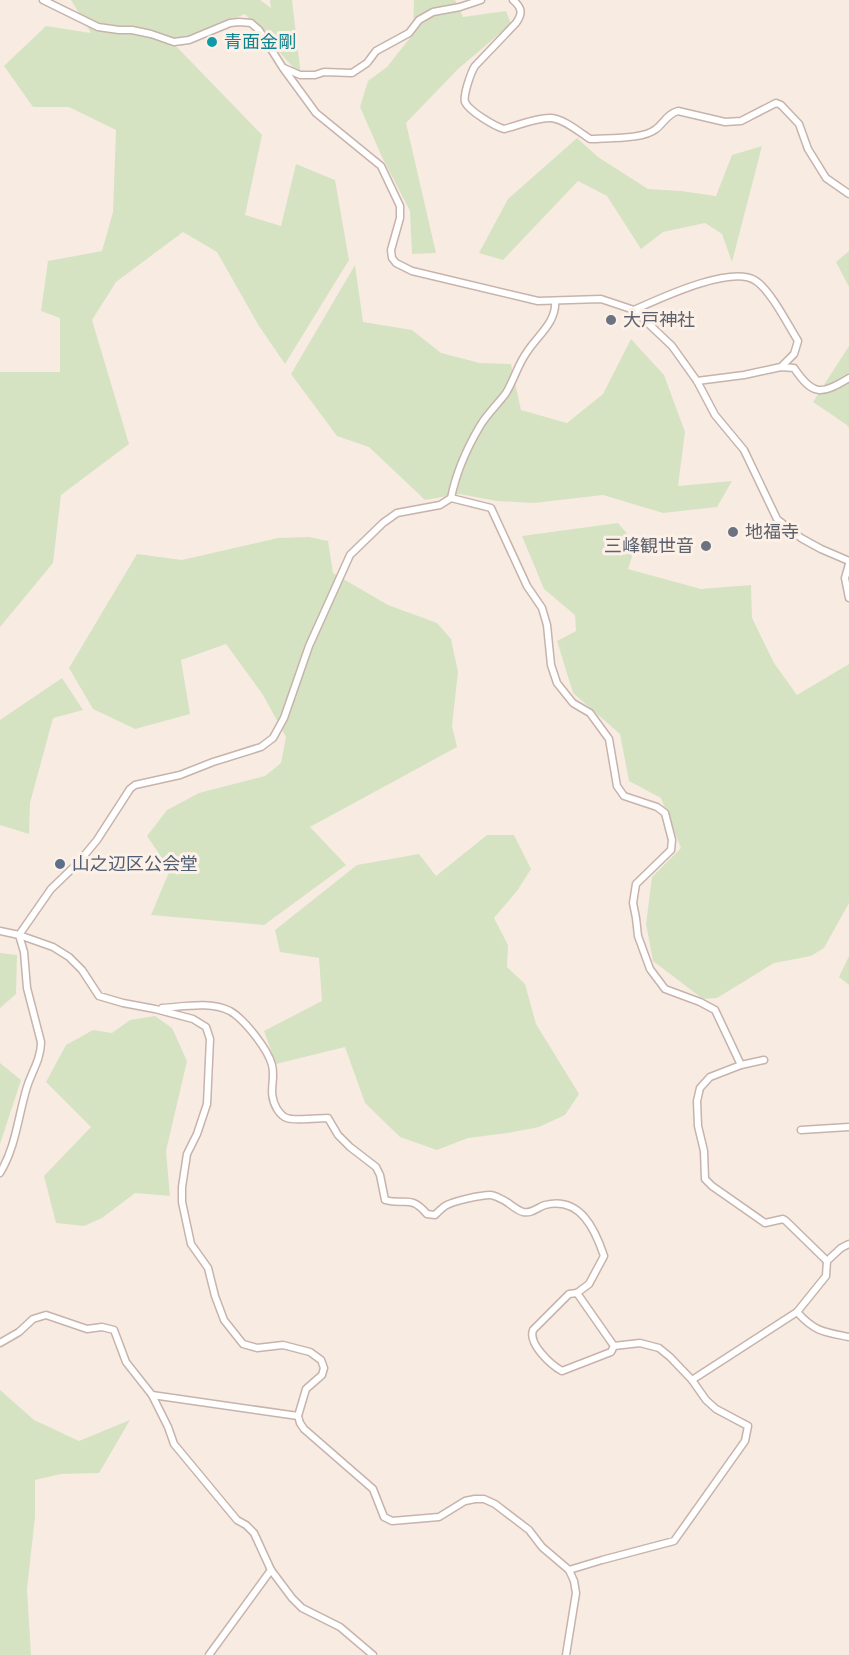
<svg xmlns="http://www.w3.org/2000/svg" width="849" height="1655" font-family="'Varela Round','Noto Sans JP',sans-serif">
	<rect width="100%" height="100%" fill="#f8ece2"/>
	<!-- green -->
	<g fill="#d5e3c3">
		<path d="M71,0H260L271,8L270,0H292L301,76L245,14L173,43L262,135L245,215L281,226L296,164L335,180L349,260L285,364L259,326L217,252L183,232L116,282L92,320L129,444L61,495L53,563L0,627V372H60V318L41,311L48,261L102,251L113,212L116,130L69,107H33L4,66L46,26L91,33Z"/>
		<path d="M414,0H455L463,17L506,11L511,24L458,69L406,123L436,253L412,254L410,211L382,157L360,107L368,81L387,67L413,34Z"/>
		<path d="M577,138L598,157L648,189L681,191L716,196L732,155L762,146L732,262L722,234L705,223L663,232L641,249L607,196L578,181L503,260L479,253L508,199Z"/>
		<path d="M849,251V287L836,262Z"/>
		<path d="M355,265L363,322L412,330L441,353L480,363L511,364L521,410L567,423L603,394L631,339L664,375L685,432L678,486L732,481L717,507L663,513L603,495L534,503L497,501L459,494L425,500L369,447L337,436L291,374Z"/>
		<path d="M849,346V428L847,425L813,402Z"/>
		<path d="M618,523L636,544L628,569L701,589L751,585L752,618L774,663L797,695L849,664V903L824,948L811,956L774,963L717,998L703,999L653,961L646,924L652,877L681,848L661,798L629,781L620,734L573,693L557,641L576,631L575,615L544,589L522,536Z"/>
		<path d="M309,537L328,541L333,573L388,605L437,623L451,639L458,672L452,726L457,747L310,827L346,865L264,925L151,915L170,870L147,836L167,810L199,793L265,776L281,763L286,737L263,695L226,644L181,660L190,714L135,729L93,709L69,668L137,554L182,560L278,538Z"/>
		<path d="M62,678L83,710L53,718L30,803L29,834L0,825V720Z"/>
		<path d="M487,835H514L531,869L517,891L494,918L508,945L507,967L525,984L536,1024L579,1094L565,1115L539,1127L508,1133L468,1138L437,1150L400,1137L365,1103L345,1047L276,1064L264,1031L322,1001L319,958L280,952L275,930L357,865L419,854L436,876Z"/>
		<path d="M0,953L17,955L16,994L0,1008Z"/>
		<path d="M849,956V985L839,977Z"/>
		<path d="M155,1016L172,1028L187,1061L166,1151L170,1196L135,1193L102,1218L84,1226L56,1223L44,1176L91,1127L46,1082L66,1045L93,1030L112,1033L130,1020Z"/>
		<path d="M0,1063L21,1080L0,1144Z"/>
		<path d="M0,1390L34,1420L79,1441L130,1420L99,1473L61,1474L35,1480V1517L27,1589L31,1655H0Z"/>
	</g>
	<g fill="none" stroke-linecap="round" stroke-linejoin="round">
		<defs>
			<g id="minor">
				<path d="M43,0L98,27L119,30H132L151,34L174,42L189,40L230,23L239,22L251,23L259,30L283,68L316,113L381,166L400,206V218L391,250L392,258L396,263L412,271L538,301L601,299L634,310L672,346L697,381L715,415L744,450L777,519L801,538L821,549L849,561"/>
				<path d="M513,0C522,8 523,13 516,23L475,66C471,72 463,95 465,102C469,111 494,126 504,129C517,126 537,117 551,118C564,119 579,132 590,139H595C611,138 644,139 656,129C664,123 667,114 678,111L725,122L741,121L776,103L781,105L799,124L808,149L826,178L849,194"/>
				<path d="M284,68L300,75H315L324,72L352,73L367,63L376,51L409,33L419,20L433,12L460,7L481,0"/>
				<path d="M634,310C659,299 732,264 756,281C771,291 788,325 798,341L794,354L781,367"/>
				<path d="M697,381L744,375L781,367L794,368C813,396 821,395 849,378"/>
				<path d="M451,498L491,508L527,586L542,608L547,625L551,665L557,683L573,703L590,713L609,739L617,786L624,796L657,807L665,813L672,840L671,850L636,884L633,903L636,918L638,936L650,969L665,989L700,1002L715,1010L741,1065L710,1077L700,1088L697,1101L698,1126L704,1151L705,1179L712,1186L765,1223L783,1219L786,1221L827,1261"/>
				<path d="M849,564L845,578L849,598"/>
				<path d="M0,931L19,935L53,947L69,957L82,970L99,996L123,1003L155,1009L193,1019L206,1027L210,1039L207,1104L197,1134L187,1154L182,1187V1202L191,1244L208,1268L215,1296L224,1320L243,1344L257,1348L283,1345L310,1352L321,1360L324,1368L322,1375L306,1389L298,1416L300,1423L304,1429L373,1489L384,1517L392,1521L439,1517L465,1501L475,1499H484L495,1504L529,1530L542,1547L569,1570L574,1581L576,1593L566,1655"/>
				<path d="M19,935L51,889L78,863L97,840L130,789L135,785L180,775L213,762L261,747L273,738L284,718L309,646L350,555L383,523L397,513L440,505L451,498C456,473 467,448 480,426C487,414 498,404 506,393C514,380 518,364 527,352C537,336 557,322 555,301"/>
				<path d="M162,1008C182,1007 210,1001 230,1011C244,1019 268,1049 272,1065C276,1081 267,1092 277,1109C279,1112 283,1117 287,1118C293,1121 320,1118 328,1118L338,1135L350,1147L376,1167L380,1175L385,1200C405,1206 410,1194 427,1214L435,1215C438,1212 442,1208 445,1206C453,1201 481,1195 490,1195C492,1195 498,1197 499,1198C508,1201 515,1210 523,1212C532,1214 538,1207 545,1205C580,1196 595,1229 604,1256L589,1284L577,1293L614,1346L640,1343L659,1348L670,1357L692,1380L706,1400L716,1409L748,1426L745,1441L674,1541L602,1560L569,1570"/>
				<path d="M741,1065L764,1060"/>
				<path d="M801,1130L849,1127"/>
				<path d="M0,1173C16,1147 18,1116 27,1087C32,1071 41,1059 41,1042L27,988L24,952L19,935"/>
				<path d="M577,1293L569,1294L533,1330C528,1344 551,1365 562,1371L611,1352L614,1346"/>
				<path d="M797,1312C815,1332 824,1332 849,1337"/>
				<path d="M0,1343L19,1332L33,1319L46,1315L87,1329L102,1327L114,1330L126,1362L152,1395L168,1427L174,1444L237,1520L246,1525L254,1533L271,1570L292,1598L302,1608L340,1627L373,1655"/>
				<path d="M692,1380L797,1312L826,1276L827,1261L841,1248L849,1244"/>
				<path d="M152,1395L298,1416"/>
				<path d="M209,1655L271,1570"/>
			</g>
		</defs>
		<!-- minor casing -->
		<use href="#minor" stroke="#c7b3ab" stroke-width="9"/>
		<!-- minor -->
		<use href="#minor" stroke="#fff" stroke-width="6"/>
	</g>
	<!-- markers -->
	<circle fill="#0f9aa8" stroke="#fcf0e7" stroke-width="2" cx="212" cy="42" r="6"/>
	<g fill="#6b7280" stroke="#fcf0e7" stroke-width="2">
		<circle cx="611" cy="320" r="6"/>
		<circle cx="733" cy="532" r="6"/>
		<circle cx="706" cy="546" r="6"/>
	</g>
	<circle fill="#5c6f8a" stroke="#fcf0e7" stroke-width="2" cx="60" cy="864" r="6"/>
	<g text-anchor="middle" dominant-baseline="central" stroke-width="6" stroke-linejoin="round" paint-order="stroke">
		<!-- culture labels -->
		<g font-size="18" fill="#0d838f" stroke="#fcf0e7" text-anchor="start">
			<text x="224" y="42">青面金剛</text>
		</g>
		<!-- worship labels -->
		<g font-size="18" fill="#5b616d" stroke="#fcf0e7" text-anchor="start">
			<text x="623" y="320">大戸神社</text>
			<text x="745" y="532">地福寺</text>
			<text x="694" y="546" text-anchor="end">三峰観世音</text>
		</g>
		<!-- service labels -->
		<g font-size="18" fill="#4e5e75" stroke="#fcf0e7" text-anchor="start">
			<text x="72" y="864">山之辺区公会堂</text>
		</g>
	</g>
</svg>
